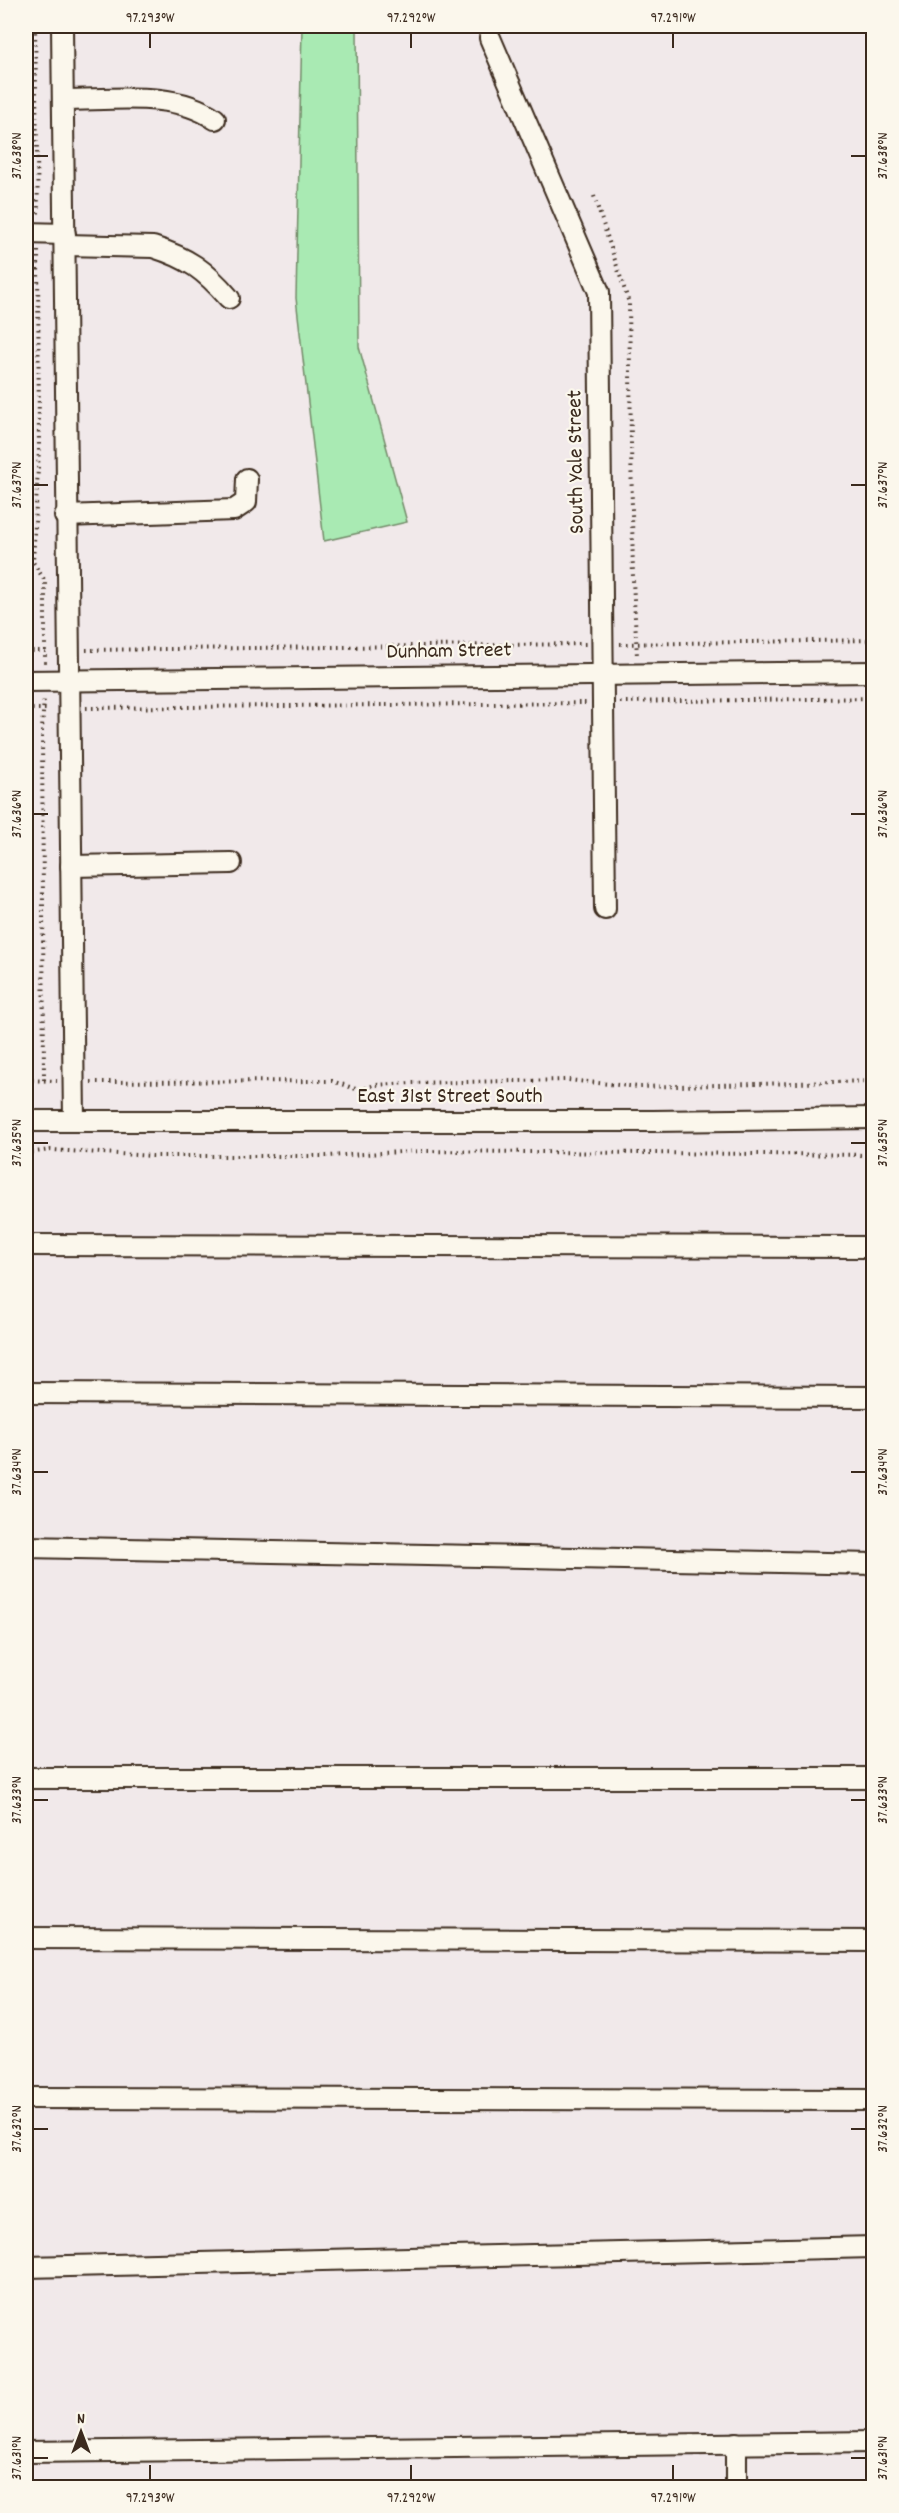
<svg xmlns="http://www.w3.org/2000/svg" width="899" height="2513" font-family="Dekko,sans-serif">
	<rect width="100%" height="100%" fill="#f1e9ea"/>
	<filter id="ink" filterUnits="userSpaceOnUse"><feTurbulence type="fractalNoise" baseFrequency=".0167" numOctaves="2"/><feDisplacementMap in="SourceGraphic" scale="12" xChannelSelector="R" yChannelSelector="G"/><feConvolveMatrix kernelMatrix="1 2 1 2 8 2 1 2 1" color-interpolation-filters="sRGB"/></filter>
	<g filter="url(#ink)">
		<!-- green -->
		<path fill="#a9eab3" stroke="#728a68" stroke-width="1.5" d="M302,26H357L359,347L407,522L324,541L296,298Z"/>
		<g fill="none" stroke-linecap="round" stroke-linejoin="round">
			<defs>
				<g id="minor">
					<path d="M62,26L74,1121"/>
					<path d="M490,38L599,292L605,909"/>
					<path d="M64,100C112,100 174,90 215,119"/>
					<path d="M26,233L65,234"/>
					<path d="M65,245L153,247C188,258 205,270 229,298"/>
					<path d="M65,516L234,510L246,502L247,479"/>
					<path d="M26,681L874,672"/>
					<path d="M71,866L231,863"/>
					<path d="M26,1121H653L874,1118"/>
					<path d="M26,1245L874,1247"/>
					<path d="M26,1393L874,1397"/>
					<path d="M26,1547L874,1564"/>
					<path d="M26,1778H874"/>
					<path d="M26,1938L874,1941"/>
					<path d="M26,2098L874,2100"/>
					<path d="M26,2267L874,2247"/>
					<path d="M736,2443V2488"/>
					<path d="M26,2452L874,2442"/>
				</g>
			</defs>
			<!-- minor casing -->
			<use href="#minor" stroke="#3b2a1e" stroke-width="24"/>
			<!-- path -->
			<g stroke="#3b2a1e" stroke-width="4" stroke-dasharray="1.5 4.5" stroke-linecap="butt">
				<path d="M35,26L38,217"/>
				<path d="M594,196L629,303L633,580L637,656"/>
				<path d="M38,251L39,449L33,562L45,581V663"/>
				<path d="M620,644L874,640"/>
				<path d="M86,650L586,644"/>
				<path d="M26,651H46"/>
				<path d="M620,702L874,698"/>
				<path d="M86,708L586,703"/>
				<path d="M26,709H46"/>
				<path d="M26,1080L57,1081"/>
				<path d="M44,1080L42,730L44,697"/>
				<path d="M91,1082L332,1081L359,1090L375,1085L411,1083L568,1080L639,1087L874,1081"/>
				<path d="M26,1153L51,1150L153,1156H327L420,1151L874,1155"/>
			</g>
			<!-- minor -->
			<use href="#minor" stroke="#fbf7ec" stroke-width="20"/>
		</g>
	</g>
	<!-- ticks -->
	<path fill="none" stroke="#3b2a1e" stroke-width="2" d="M150,33V48M411,33V48M673,33V48M33,156H48M851,156H866M33,485H48M851,485H866M33,814H48M851,814H866M33,1143H48M851,1143H866M33,1472H48M851,1472H866M33,1800H48M851,1800H866M33,2129H48M851,2129H866M33,2458H48M851,2458H866M150,2465V2480M411,2465V2480M673,2465V2480"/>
	<g text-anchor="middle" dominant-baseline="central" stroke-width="4.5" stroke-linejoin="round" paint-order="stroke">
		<!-- street labels -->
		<g font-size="22" fill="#3b2a1e" stroke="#fbf7ec">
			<text transform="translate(577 462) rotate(-91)">South Yale Street</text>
			<text transform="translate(449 652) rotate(-1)">Dunham Street</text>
			<text x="450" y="1097">East 31st Street South</text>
		</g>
	</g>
	<!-- margin -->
	<rect width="899" height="2513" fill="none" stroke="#fbf7ec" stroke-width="66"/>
	<!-- north arrow -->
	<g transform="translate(81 2432)" stroke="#fbf7ec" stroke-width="4.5" paint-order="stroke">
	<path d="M0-4.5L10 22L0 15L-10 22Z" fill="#3b2a1e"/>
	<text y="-9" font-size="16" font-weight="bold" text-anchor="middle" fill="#3b2a1e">N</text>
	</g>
	<rect x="33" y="33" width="833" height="2447" fill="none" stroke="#3b2a1e" stroke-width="2"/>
	<g font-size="15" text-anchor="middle" fill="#3b2a1e">
		<text x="150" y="22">97.293°W</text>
		<text x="411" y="22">97.292°W</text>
		<text x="673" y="22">97.291°W</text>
		<text transform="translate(16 156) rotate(-90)" y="5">37.638°N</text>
		<text transform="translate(882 156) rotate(-90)" y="5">37.638°N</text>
		<text transform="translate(16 485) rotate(-90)" y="5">37.637°N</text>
		<text transform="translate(882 485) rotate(-90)" y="5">37.637°N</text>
		<text transform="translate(16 814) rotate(-90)" y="5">37.636°N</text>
		<text transform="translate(882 814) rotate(-90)" y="5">37.636°N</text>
		<text transform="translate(16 1143) rotate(-90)" y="5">37.635°N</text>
		<text transform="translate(882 1143) rotate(-90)" y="5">37.635°N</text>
		<text transform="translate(16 1472) rotate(-90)" y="5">37.634°N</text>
		<text transform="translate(882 1472) rotate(-90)" y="5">37.634°N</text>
		<text transform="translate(16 1800) rotate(-90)" y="5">37.633°N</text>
		<text transform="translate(882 1800) rotate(-90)" y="5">37.633°N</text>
		<text transform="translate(16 2129) rotate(-90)" y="5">37.632°N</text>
		<text transform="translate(882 2129) rotate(-90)" y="5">37.632°N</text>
		<text transform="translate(16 2458) rotate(-90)" y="5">37.631°N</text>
		<text transform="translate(882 2458) rotate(-90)" y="5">37.631°N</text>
		<text x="150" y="2502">97.293°W</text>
		<text x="411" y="2502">97.292°W</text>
		<text x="673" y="2502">97.291°W</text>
	</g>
</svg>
